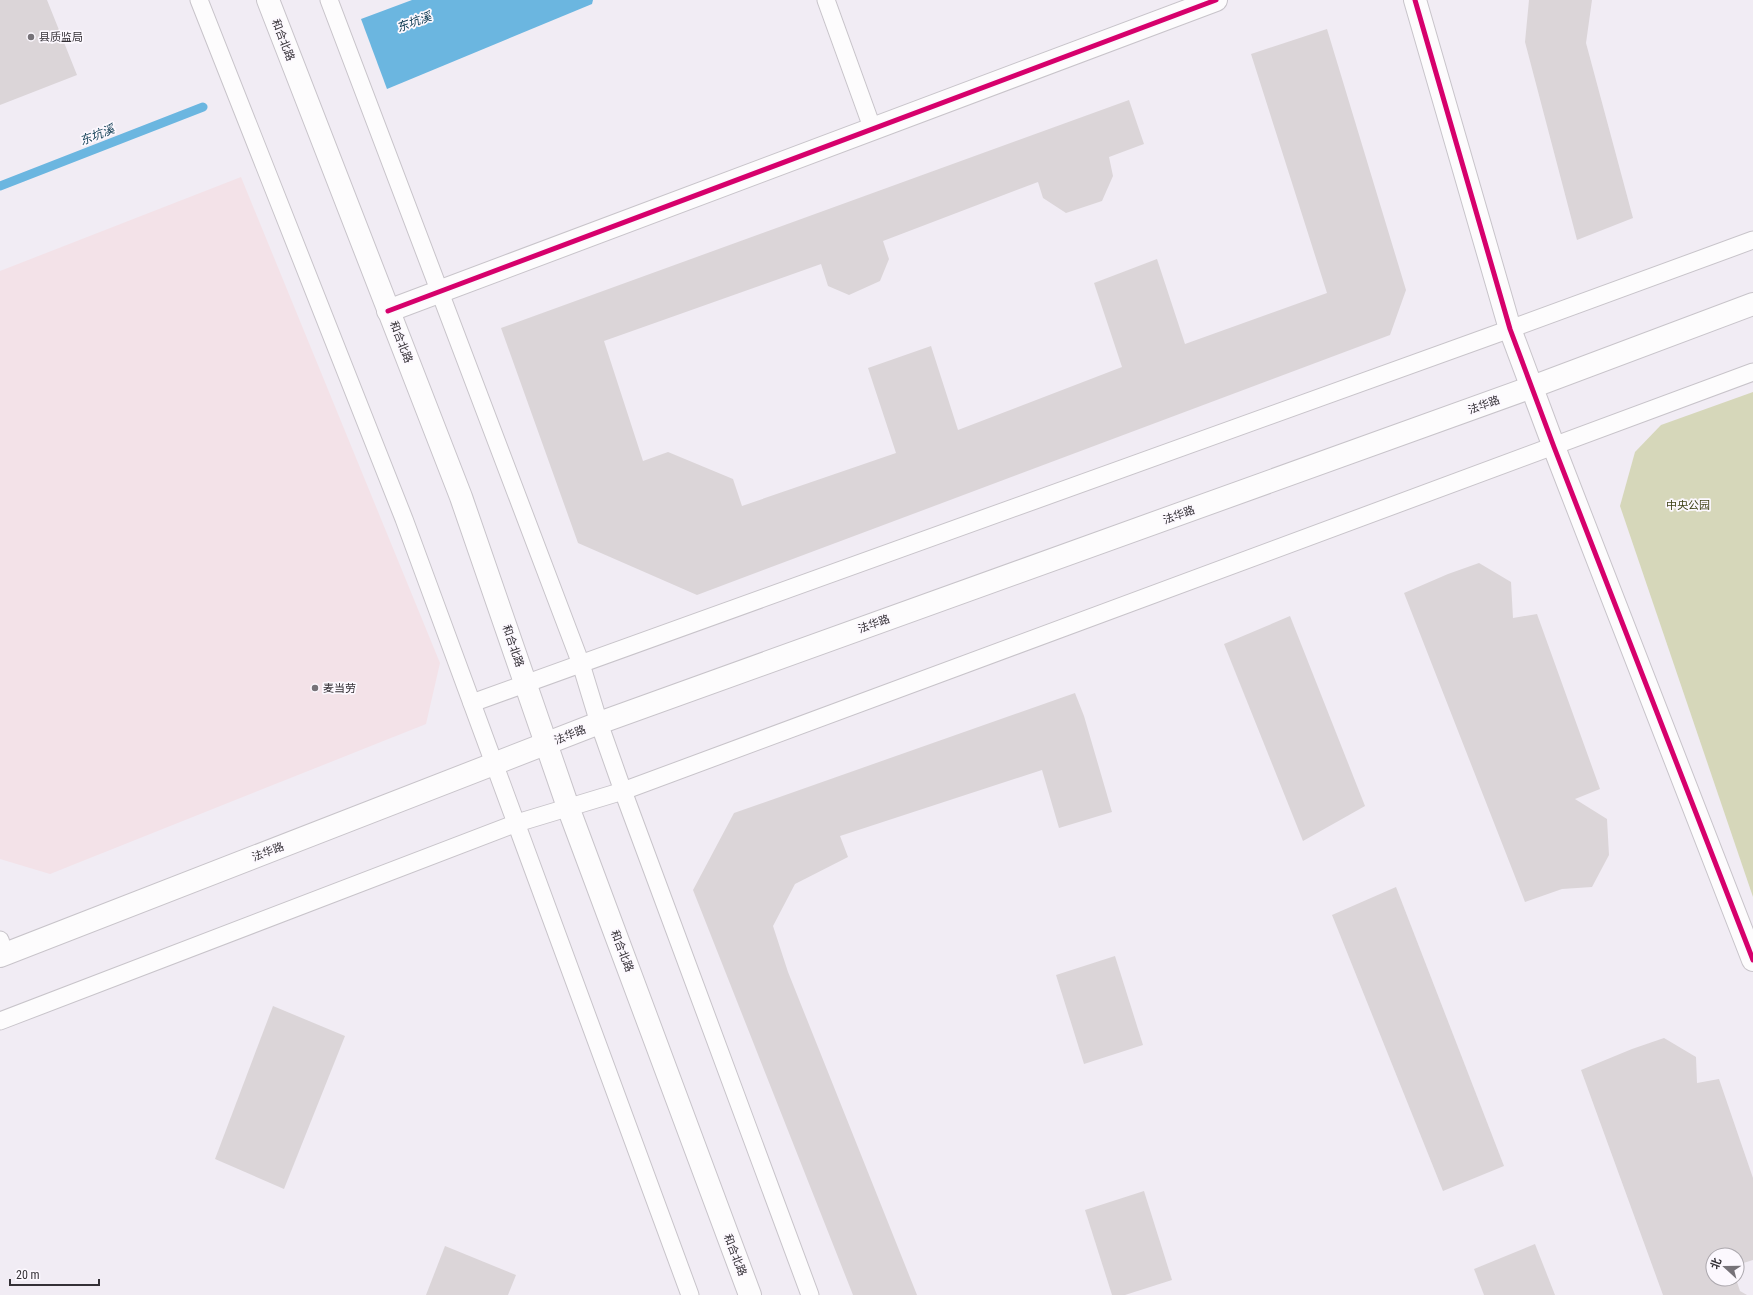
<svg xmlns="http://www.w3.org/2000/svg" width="1753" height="1295" font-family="'Roboto Condensed','Noto Sans SC',sans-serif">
	<rect width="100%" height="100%" fill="#f1ecf4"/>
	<!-- commercial -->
	<path fill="#f3e2e8" d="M241,177L440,663L426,724L50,874L0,859V271Z"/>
	<!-- green -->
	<path fill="#d6d7ba" d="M1753,392V897L1620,506L1635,452L1661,425Z"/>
	<!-- water -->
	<path fill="#6bb6e0" d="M412,0H593L592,4L387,89L361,19Z"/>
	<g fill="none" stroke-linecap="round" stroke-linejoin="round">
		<!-- stream -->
		<path stroke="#6bb6e0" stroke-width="9" d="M0,186L203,107"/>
	</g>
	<!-- building -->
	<g fill="#dbd5d8">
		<path d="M0,0H47L77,75L0,105Z"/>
		<path d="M1529,0H1592L1586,43L1633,218L1577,240L1525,42Z"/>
		<path d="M1327,29L1406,290L1390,335L697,595L578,543L501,328L1129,100L1144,144L1109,157L1113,176L1102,201L1066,213L1043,198L1038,182L883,241L889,259L880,281L849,295L828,286L821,264L604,341L643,461L668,452L733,479L742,506L896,453L868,368L931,346L958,430L1122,367L1094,283L1157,259L1185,344L1327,293L1251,54Z"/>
		<path d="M1479,563L1511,582L1513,618L1537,614L1600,789L1575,799L1607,819L1609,855L1592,887L1562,889L1525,902L1404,593L1448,574Z"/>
		<path d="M1290,616L1365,806L1303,841L1224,644Z"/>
		<path d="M1075,693L1084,716L1112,812L1059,828L1042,770L840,836L848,857L795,884L773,926L788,972L917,1295H853L693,890L734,813Z"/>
		<path d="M1396,887L1504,1166L1443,1191L1332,915Z"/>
		<path d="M1115,956L1143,1045L1084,1064L1056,975Z"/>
		<path d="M273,1006L345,1036L284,1189L215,1159Z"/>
		<path d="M1664,1038L1696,1057L1697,1083L1719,1079L1753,1178V1260L1737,1265V1255H1713V1279H1736L1740,1291L1747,1295H1663L1581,1070L1632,1049Z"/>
		<path d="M1144,1191L1172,1280L1125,1295H1112L1085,1210Z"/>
		<path d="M1535,1244L1555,1295H1484L1474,1269Z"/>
		<path d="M445,1246L516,1275L508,1295H426Z"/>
	</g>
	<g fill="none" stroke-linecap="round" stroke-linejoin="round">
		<defs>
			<g id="lane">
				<path d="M199,0L404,519L690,1295"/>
				<path d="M329,0L581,664L599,723L623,791L810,1295"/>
				<path d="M826,0L873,130"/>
				<path d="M472,703L1510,329L1753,240"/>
				<path d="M0,940L5,954"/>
				<path d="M0,1021L517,823L623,791L1753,372"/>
			</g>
			<path id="street" d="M388,311L1216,0"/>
			<g id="secondary">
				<path d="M268,0L461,497L568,807L750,1295"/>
				<path d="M1415,0L1510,329L1554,447L1753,960"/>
				<path d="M0,956L599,723L1532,387L1753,304"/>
			</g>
		</defs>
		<!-- lane casing -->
		<use href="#lane" stroke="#c8c4ca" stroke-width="19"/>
		<!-- street casing -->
		<use href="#street" stroke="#c8c4ca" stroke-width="24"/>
		<!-- secondary casing -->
		<use href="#secondary" stroke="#c8c4ca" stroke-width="24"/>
		<!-- lane -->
		<use href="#lane" stroke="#fdfcfd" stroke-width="17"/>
		<!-- street -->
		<use href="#street" stroke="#fdfcfd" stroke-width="22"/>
		<!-- secondary -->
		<use href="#secondary" stroke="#fdfcfd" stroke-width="22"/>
		<defs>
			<g id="cycleway">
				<path d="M1415,0L1510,329L1554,447L1753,960"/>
				<path d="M388,311L1216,0"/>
			</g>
		</defs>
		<!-- cycleway casing -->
		<use href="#cycleway" stroke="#fcf8fe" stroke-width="8"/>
		<!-- cycleway -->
		<use href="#cycleway" stroke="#d6006c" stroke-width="5"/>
	</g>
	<!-- markers -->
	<g fill="#767278" stroke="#fcf8fe" stroke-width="1.5">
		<circle cx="31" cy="37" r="4"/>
		<circle cx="315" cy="688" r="4"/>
	</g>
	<g text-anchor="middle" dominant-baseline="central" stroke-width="3.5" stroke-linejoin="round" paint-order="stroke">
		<!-- poi labels -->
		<g font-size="11" fill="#343036" stroke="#fcf8fe" text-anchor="start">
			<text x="39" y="37">县质监局</text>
			<text x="323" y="688">麦当劳</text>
		</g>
		<!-- street labels -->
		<g font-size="11" fill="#343036" stroke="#fcf8fe">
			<text transform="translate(283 40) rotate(69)">和合北路</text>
			<text transform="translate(401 342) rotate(69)">和合北路</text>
			<text transform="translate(1484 405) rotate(-20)">法华路</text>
			<text transform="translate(1179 515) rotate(-20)">法华路</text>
			<text transform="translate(874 624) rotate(-20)">法华路</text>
			<text transform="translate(513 646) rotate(71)">和合北路</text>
			<text transform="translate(570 735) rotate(-22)">法华路</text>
			<text transform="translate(268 852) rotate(-21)">法华路</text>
			<text transform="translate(622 951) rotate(69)">和合北路</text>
			<text transform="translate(735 1255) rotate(69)">和合北路</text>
		</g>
		<!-- park labels -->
		<g font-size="11" fill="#3e4116" stroke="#fcf8fe">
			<text x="1688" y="505">中央公园</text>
		</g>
		<!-- water labels -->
		<g font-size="12" font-style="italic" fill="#144057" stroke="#fcf8fe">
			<text transform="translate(414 22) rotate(-20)">东坑溪</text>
			<text transform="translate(97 135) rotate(-21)">东坑溪</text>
		</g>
	</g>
	<!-- north arrow -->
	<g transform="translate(1725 1267) rotate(291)"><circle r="19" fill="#fcf8fe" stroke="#aca8ae"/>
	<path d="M0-3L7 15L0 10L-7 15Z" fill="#767278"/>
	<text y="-6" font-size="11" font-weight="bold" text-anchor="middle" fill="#343036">北</text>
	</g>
	<!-- scale -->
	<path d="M10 1279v6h89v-6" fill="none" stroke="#343036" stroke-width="2"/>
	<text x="16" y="1279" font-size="12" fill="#343036" stroke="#fcf8fe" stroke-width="3" paint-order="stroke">20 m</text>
</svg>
